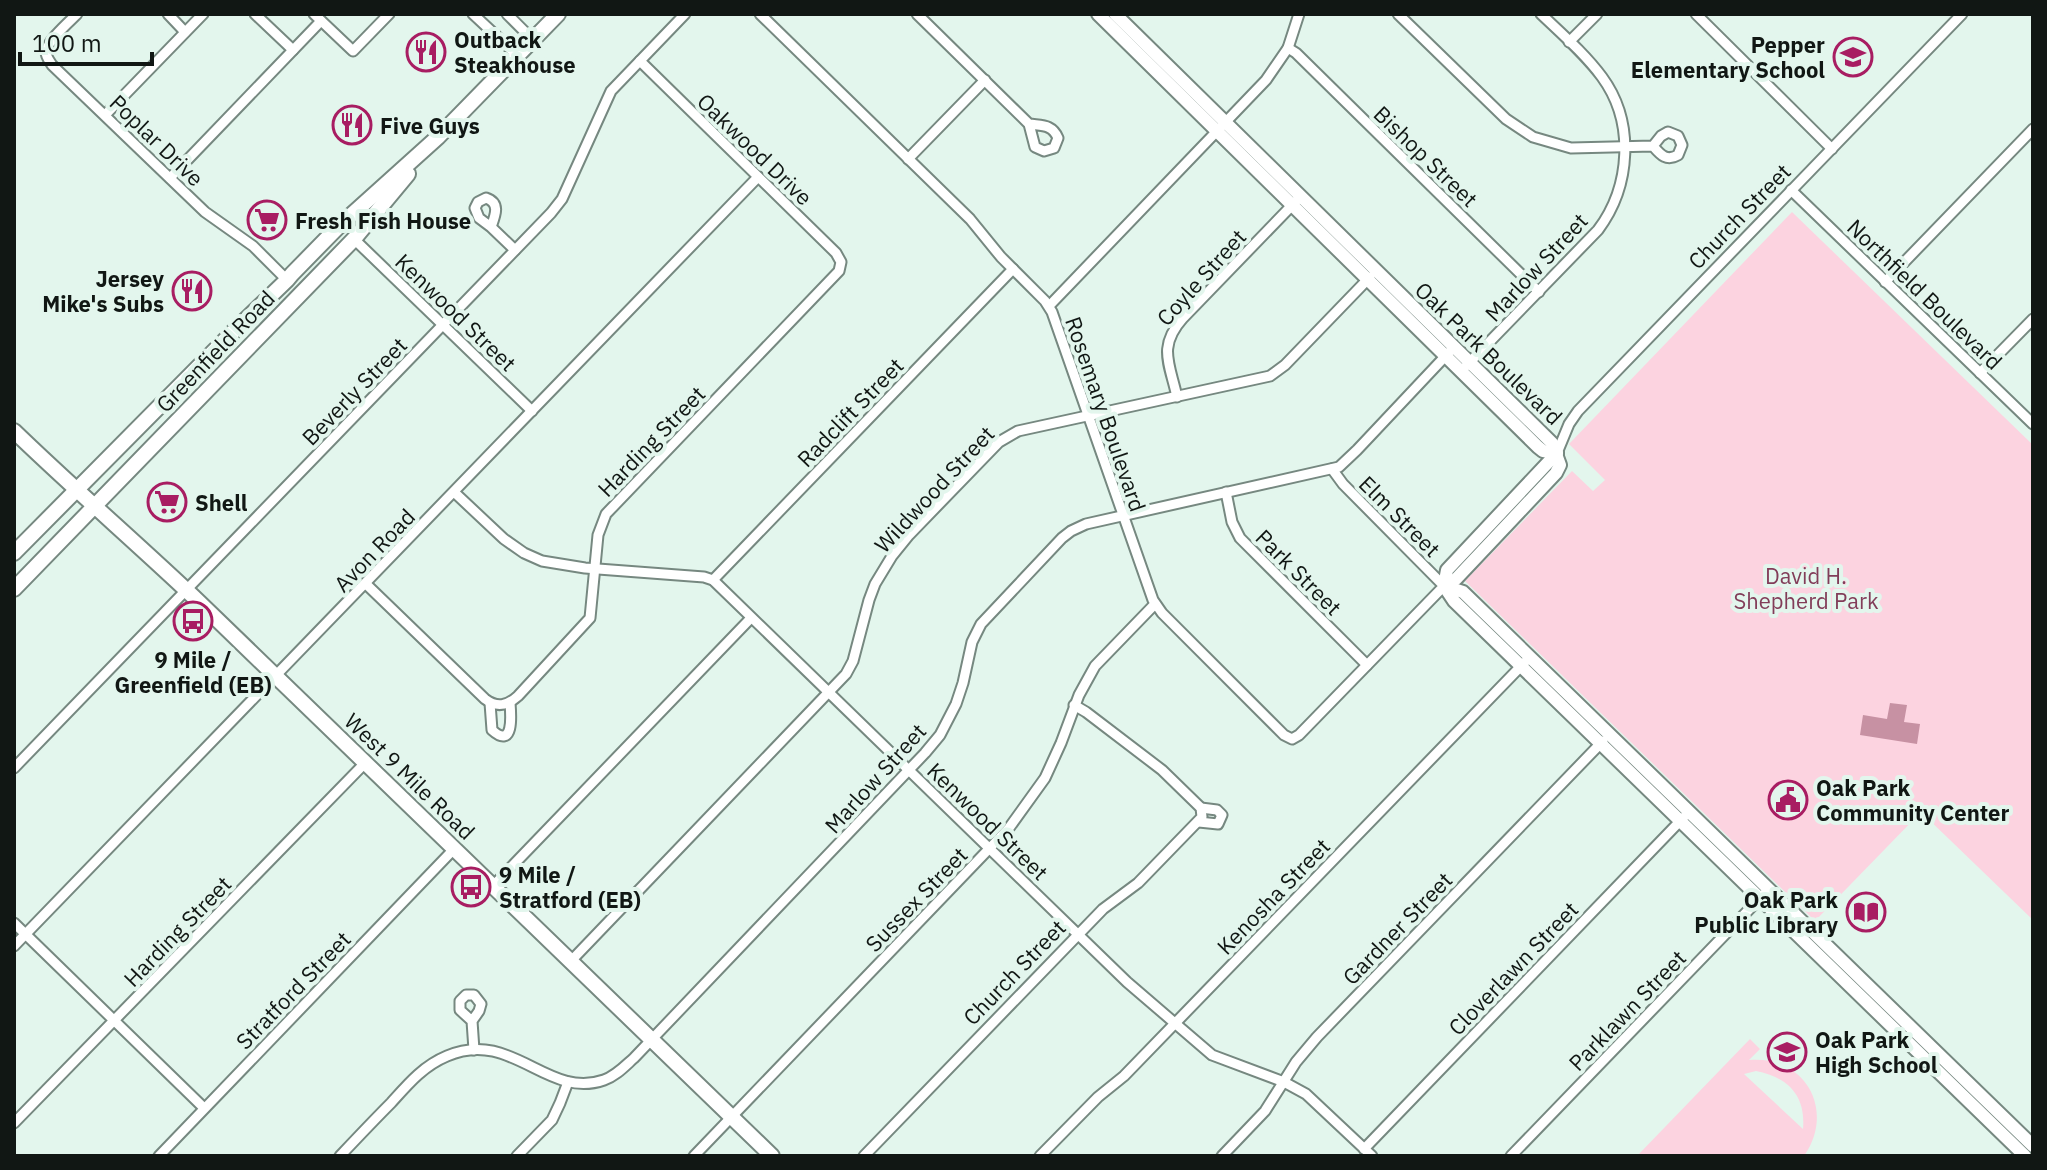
<svg xmlns="http://www.w3.org/2000/svg" width="2047" height="1170" font-family="'IBM Plex Sans',sans-serif">
	<rect width="100%" height="100%" fill="#e3f6ed"/>
	<!-- green -->
	<g fill="#fcd3e0" fill-rule="evenodd">
		<path d="M1792,212L2033,445V920L1921,812L1815,921L1465,581L1572,471L1593,491L1605,480L1569,444Z"/>
		<path d="M1750,1039L1760,1049L1749,1060C1805,1055 1836,1110 1804,1156H1637ZM1756,1071C1788,1077 1806,1096 1803,1129L1744,1074Z"/>
	</g>
	<!-- water -->
	<path fill="#c791a3" d="M1890,703L1907,705L1904,722L1920,724L1917,744L1860,735L1863,715L1887,719Z"/>
	<g fill="none" stroke-linecap="round" stroke-linejoin="round">
		<defs>
			<g id="minor">
				<path d="M77,14C69,22 47,41 46,52C46,57 49,60 52,65L205,212L253,246L287,280"/>
				<path d="M168,14L185,32"/>
				<path d="M255,14L293,50"/>
				<path d="M314,14L353,51L389,14"/>
				<path d="M473,14L518,56"/>
				<path d="M507,14L533,40"/>
				<path d="M760,14L970,219L1001,257L1045,301L1052,312L1153,600L1162,613L1284,735L1292,739L1299,735L1444,586L1343,484L1332,469"/>
				<path d="M917,14L1029,124L1035,147L1044,151L1054,148L1058,138C1052,124 1042,126 1029,124"/>
				<path d="M1398,14L1506,119L1533,137L1571,148L1653,146C1660,154 1666,162 1678,155L1682,145L1678,136L1668,132L1661,136L1653,146"/>
				<path d="M1696,14L1832,149"/>
				<path d="M1569,42L1597,14"/>
				<path d="M1288,48L1296,53L1539,292"/>
				<path d="M105,115L203,14"/>
				<path d="M908,159L985,80"/>
				<path d="M170,178L321,21"/>
				<path d="M1791,190L2033,424"/>
				<path d="M491,227L479,218L475,208L478,202L486,198C501,203 495,216 491,227L515,250"/>
				<path d="M354,239L532,411"/>
				<path d="M1885,282L2033,129"/>
				<path d="M1049,306L1266,80L1288,48L1299,14"/>
				<path d="M1466,366L1598,230C1631,186 1635,122 1602,77C1585,54 1562,34 1541,14"/>
				<path d="M1980,373L2033,319"/>
				<path d="M1177,397C1170,364 1157,347 1183,318L1301,196"/>
				<path d="M1557,453L1569,424L1578,411L1962,14"/>
				<path d="M454,492L504,539L524,553L542,561L585,568L704,577L713,580L1127,982L1212,1055L1284,1082L1306,1094L1372,1156"/>
				<path d="M1226,492L1232,522L1240,538L1367,665"/>
				<path d="M713,580L1013,269"/>
				<path d="M366,584L485,699C497,708 507,706 518,696L590,618L598,535L606,514L839,271L841,262L836,253L640,61"/>
				<path d="M490,703L492,730C514,750 511,715 510,703"/>
				<path d="M14,768L551,213L562,199L611,91L685,14"/>
				<path d="M1199,822L1218,824L1222,815L1217,810L1201,808"/>
				<path d="M492,887L751,618"/>
				<path d="M14,923L204,1108"/>
				<path d="M14,946L758,177"/>
				<path d="M570,962L846,674L853,661L869,600L875,584L892,556L909,535L999,442L1018,431L1270,376L1285,365L1370,277"/>
				<path d="M472,1021L460,1010V1001L466,995H474L481,1004L479,1011L472,1021L474,1050"/>
				<path d="M14,1123L365,763"/>
				<path d="M1364,1149L1684,817"/>
				<path d="M159,1156L454,849"/>
				<path d="M340,1156C357,1138 374,1120 391,1103C408,1084 423,1066 447,1056C512,1028 547,1100 604,1080C616,1076 625,1066 634,1058L925,753L940,735L956,704L963,683L972,642L981,624L1062,538L1071,531L1086,524L1339,467L1357,450L1454,347"/>
				<path d="M517,1156L552,1120L560,1103L568,1082"/>
				<path d="M694,1156L1009,828L1045,778L1061,743L1079,695L1095,666L1155,604"/>
				<path d="M864,1156L1103,909L1138,883L1202,817L1201,808L1162,770L1086,712L1074,705"/>
				<path d="M1040,1156L1098,1097L1124,1076L1525,662"/>
				<path d="M1222,1156L1265,1111L1296,1062L1317,1037L1603,741"/>
				<path d="M1511,1156L1764,894"/>
			</g>
			<g id="tertiary">
				<path d="M1098,14L1538,447L1543,451L1557,453"/>
				<path d="M1115,14L1552,443L1560,465L1556,473L1456,579L1444,586"/>
				<path d="M1444,586L1463,592L2033,1146"/>
				<path d="M1444,586L1454,601L2025,1156"/>
				<path d="M1444,586L1447,570L1557,453"/>
			</g>
			<g id="secondary">
				<path d="M14,431C75,490 139,545 200,603L772,1156"/>
				<path d="M14,553L233,332L287,280L292,274L338,227L438,137L558,14"/>
				<path d="M14,589L354,239L408,174"/>
			</g>
		</defs>
		<!-- minor casing -->
		<use href="#minor" stroke="#768880" stroke-width="13"/>
		<!-- tertiary casing -->
		<use href="#tertiary" stroke="#768880" stroke-width="16"/>
		<!-- secondary casing -->
		<use href="#secondary" stroke="#768880" stroke-width="18"/>
		<!-- minor -->
		<use href="#minor" stroke="#fff" stroke-width="9"/>
		<!-- tertiary -->
		<use href="#tertiary" stroke="#fff" stroke-width="12"/>
		<!-- secondary -->
		<use href="#secondary" stroke="#fff" stroke-width="14"/>
	</g>
	<!-- icons -->
	<defs>
		<symbol id="restaurant-ring" viewBox="-11 -11 22 22"><circle r="9.5" fill="#e3f6ed" stroke="#a81d62" stroke-width="1.5"/><path d="M-5-6h1v4h1v-4h1v4h1v-4h1v5L-1.5 .5V6h-2V.5L-5-1ZM5-6V6H3V1.5H1.5Q1.5-4 5-6Z" fill="#a81d62"/></symbol>
		<symbol id="school-ring" viewBox="-11 -11 22 22"><circle r="9.5" fill="#e3f6ed" stroke="#a81d62" stroke-width="1.5"/><path d="M0-5L7-2L0 1L-7-2ZM-4 1L0 2.5L4 1V4Q0 6-4 4Z" fill="#a81d62"/></symbol>
		<symbol id="supermarket-ring" viewBox="-11 -11 22 22"><circle r="9.5" fill="#e3f6ed" stroke="#a81d62" stroke-width="1.5"/><path d="M-6-5.5h2.5l.6 2H6L4.5 2H-2.5L-4.4-4H-6ZM-1.5 3.2a1.3 1.3 0 1 0 .1 0ZM3 3.2a1.3 1.3 0 1 0 .1 0Z" fill="#a81d62"/></symbol>
		<symbol id="bus-ring" viewBox="-11 -11 22 22"><circle r="9.5" fill="#e3f6ed" stroke="#a81d62" stroke-width="1.5"/><path d="M-5-6H5V4H4V6H2V4H-2V6H-4V4H-5ZM-3.5-4V0h7V-4ZM-3.5 1.2v1.5H-2V1.2ZM2 1.2v1.5H3.5V1.2Z" fill="#a81d62"/></symbol>
		<symbol id="civic-ring" viewBox="-11 -11 22 22"><circle r="9.5" fill="#e3f6ed" stroke="#a81d62" stroke-width="1.5"/><path d="M-.6-6.5H3V-4.5H.6V-3L4-1V1h2V6H-6V1h2V-1L-.6-3ZM-1.2 2.5V6h2.4V2.5Z" fill="#a81d62"/></symbol>
		<symbol id="library-ring" viewBox="-11 -11 22 22"><circle r="9.5" fill="#e3f6ed" stroke="#a81d62" stroke-width="1.5"/><path d="M-6-4Q-3-5.5-.7-3.5V5Q-3 3-6 4ZM6-4Q3-5.5 .7-3.5V5Q3 3 6 4Z" fill="#a81d62"/></symbol>
	</defs>
	<g fill-rule="evenodd">
		<use href="#restaurant-ring" x="404" y="30" width="44" height="44"/>
		<use href="#school-ring" x="1831" y="35" width="44" height="44"/>
		<use href="#restaurant-ring" x="330" y="103" width="44" height="44"/>
		<use href="#supermarket-ring" x="245" y="198" width="44" height="44"/>
		<use href="#restaurant-ring" x="170" y="269" width="44" height="44"/>
		<use href="#supermarket-ring" x="145" y="480" width="44" height="44"/>
		<use href="#bus-ring" x="171" y="599" width="44" height="44"/>
		<use href="#civic-ring" x="1766" y="778" width="44" height="44"/>
		<use href="#bus-ring" x="449" y="865" width="44" height="44"/>
		<use href="#library-ring" x="1844" y="890" width="44" height="44"/>
		<use href="#school-ring" x="1765" y="1030" width="44" height="44"/>
	</g>
	<g text-anchor="middle" dominant-baseline="central" stroke-width="8" stroke-linejoin="round" paint-order="stroke">
		<!-- poi labels -->
		<g font-size="22" font-weight="bold" fill="#111714" stroke="#e3f6ed" text-anchor="start">
			<text x="454" y="39">Outback<tspan x="454" dy="25">Steakhouse</tspan></text>
			<text x="1825" y="44" text-anchor="end">Pepper<tspan x="1825" dy="25">Elementary School</tspan></text>
			<text x="380" y="125">Five Guys</text>
			<text x="295" y="220">Fresh Fish House</text>
			<text x="164" y="278" text-anchor="end">Jersey<tspan x="164" dy="25">Mike's Subs</tspan></text>
			<text x="195" y="502">Shell</text>
			<text x="193" y="659" text-anchor="middle">9 Mile /<tspan x="193" dy="25">Greenfield (EB)</tspan></text>
			<text x="1816" y="787">Oak Park<tspan x="1816" dy="25">Community Center</tspan></text>
			<text x="499" y="874">9 Mile /<tspan x="499" dy="25">Stratford (EB)</tspan></text>
			<text x="1838" y="899" text-anchor="end">Oak Park<tspan x="1838" dy="25">Public Library</tspan></text>
			<text x="1815" y="1039">Oak Park<tspan x="1815" dy="25">High School</tspan></text>
		</g>
		<!-- street labels -->
		<g font-size="22" fill="#111714" stroke="#e3f6ed">
			<text transform="translate(157 140) rotate(44)">Poplar Drive</text>
			<text transform="translate(755 149) rotate(44)">Oakwood Drive</text>
			<text transform="translate(1426 156) rotate(44)">Bishop Street</text>
			<text transform="translate(1739 216) rotate(-46)">Church Street</text>
			<text transform="translate(1536 267) rotate(-47)">Marlow Street</text>
			<text transform="translate(1201 277) rotate(-48)">Coyle Street</text>
			<text transform="translate(1925 294) rotate(44)">Northfield Boulevard</text>
			<text transform="translate(456 312) rotate(44)">Kenwood Street</text>
			<text transform="translate(215 351) rotate(-46)">Greenfield Road</text>
			<text transform="translate(1489 353) rotate(44)">Oak Park Boulevard</text>
			<text transform="translate(354 391) rotate(-46)">Beverly Street</text>
			<text transform="translate(850 412) rotate(-46)">Radclift Street</text>
			<text transform="translate(1106 414) rotate(71)">Rosemary Boulevard</text>
			<text transform="translate(651 441) rotate(-46)">Harding Street</text>
			<text transform="translate(934 489) rotate(-47)">Wildwood Street</text>
			<text transform="translate(1400 516) rotate(45)">Elm Street</text>
			<text transform="translate(374 550) rotate(-46)">Avon Road</text>
			<text transform="translate(1299 572) rotate(45)">Park Street</text>
			<text transform="translate(410 776) rotate(44)">West 9 Mile Road</text>
			<text transform="translate(875 778) rotate(-48)">Marlow Street</text>
			<text transform="translate(988 821) rotate(44)">Kenwood Street</text>
			<text transform="translate(1273 896) rotate(-46)">Kenosha Street</text>
			<text transform="translate(916 899) rotate(-46)">Sussex Street</text>
			<text transform="translate(1397 928) rotate(-46)">Gardner Street</text>
			<text transform="translate(177 931) rotate(-46)">Harding Street</text>
			<text transform="translate(1513 968) rotate(-46)">Cloverlawn Street</text>
			<text transform="translate(1014 972) rotate(-46)">Church Street</text>
			<text transform="translate(293 990) rotate(-46)">Stratford Street</text>
			<text transform="translate(1627 1010) rotate(-46)">Parklawn Street</text>
		</g>
		<!-- park labels -->
		<g font-size="22" fill="#823d59" stroke="#e3f6ed">
			<text x="1806" y="575">David H.<tspan x="1806" dy="25">Shepherd Park</tspan></text>
		</g>
	</g>
	<!-- border -->
	<rect width="2047" height="1170" fill="none" stroke="#111714" stroke-width="32"/>
	<!-- scale -->
	<path d="M20 52v12h132v-12" fill="none" stroke="#111714" stroke-width="4"/>
	<text x="32" y="52" font-size="24" fill="#111714" stroke="#e3f6ed" stroke-width="6" paint-order="stroke">100 m</text>
</svg>
